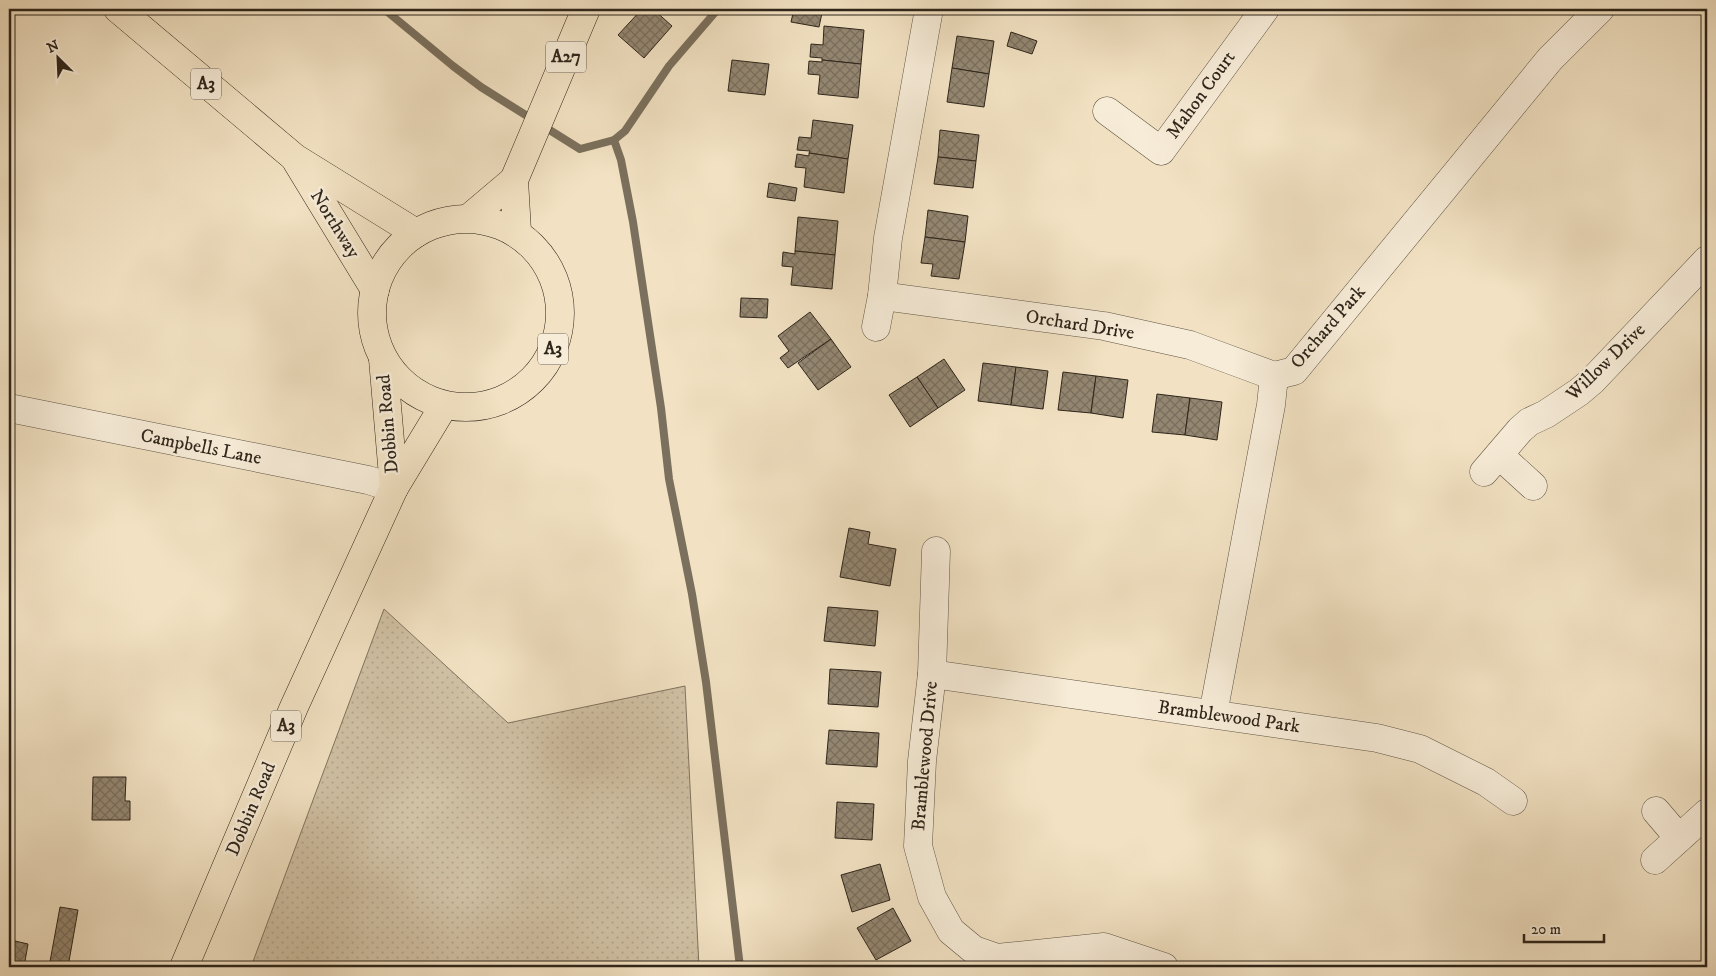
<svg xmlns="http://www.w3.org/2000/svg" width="1716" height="976" font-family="'IM FELL DW Pica',serif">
	<defs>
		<pattern id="grass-dots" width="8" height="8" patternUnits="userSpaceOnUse" patternTransform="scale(1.25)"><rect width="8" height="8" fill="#d1c2a6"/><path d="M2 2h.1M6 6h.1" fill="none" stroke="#b4a78e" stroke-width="1.8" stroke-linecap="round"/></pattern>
		<pattern id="building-cross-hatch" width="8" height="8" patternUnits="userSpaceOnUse" patternTransform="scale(1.25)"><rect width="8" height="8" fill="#948772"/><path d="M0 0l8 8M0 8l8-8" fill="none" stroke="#796e5d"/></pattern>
	</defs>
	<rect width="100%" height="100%" fill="#f2e2c3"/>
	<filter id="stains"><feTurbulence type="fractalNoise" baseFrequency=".004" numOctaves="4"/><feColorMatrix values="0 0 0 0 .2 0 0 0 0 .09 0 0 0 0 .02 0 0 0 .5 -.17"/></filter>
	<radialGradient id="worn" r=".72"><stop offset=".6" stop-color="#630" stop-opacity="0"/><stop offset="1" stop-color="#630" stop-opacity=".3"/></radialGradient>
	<!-- grass -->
	<path fill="url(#grass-dots)" stroke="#807460" d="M384,609L508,723L685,686L699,967H251Z"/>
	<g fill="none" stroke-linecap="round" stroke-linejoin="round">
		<!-- stream -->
		<g stroke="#7b705d" stroke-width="8">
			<path d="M384,9L453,66L481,87L580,149L614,140L625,131L669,66L718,9"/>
			<path d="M614,140L621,160L633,222L661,408L669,479L692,594L706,682L740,967"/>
		</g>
	</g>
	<!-- building -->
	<g fill="url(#building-cross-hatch)" stroke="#2e251a">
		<path d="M642,9H653L672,26L644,58L618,35Z"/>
		<path d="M794,9L822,13L819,27L791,22Z"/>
		<path d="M983,9H999L996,14Z"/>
		<path d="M824,26L864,30L861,64L822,60V58L810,57L811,44L823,45Z"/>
		<path d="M1011,32L1037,41L1032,54L1007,46Z"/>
		<path d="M957,36L994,41L989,74L952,68Z"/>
		<path d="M732,60L769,64L765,95L728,91Z"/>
		<path d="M822,60L861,64L858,98L818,94L820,75L808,74L809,61L822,62Z"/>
		<path d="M952,68L989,74L984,107L947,102Z"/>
		<path d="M813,120L853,125L848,159L809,153L810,151L797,150L799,137L811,138Z"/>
		<path d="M940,130L979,135L976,161L938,157Z"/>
		<path d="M809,153L848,159L844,193L804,187L806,168L795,167L797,154L809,156Z"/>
		<path d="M938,157L976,161L973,188L934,184Z"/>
		<path d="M769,183L797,188L795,201L767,197Z"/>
		<path d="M928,210L968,216L965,242L925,237Z"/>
		<path d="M798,217L838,221L835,255L795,251Z"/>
		<path d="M925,237L965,242L959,279L931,276L933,264L921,263Z"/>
		<path d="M795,251L835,255L832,289L791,285L793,267L782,266L783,252L795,254Z"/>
		<path d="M741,298L768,299L767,318L740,317Z"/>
		<path d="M810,312L831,339L788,368L780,358L789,351L778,336Z"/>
		<path d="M831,339L851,367L818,390L798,363Z"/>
		<path d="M944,359L965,390L938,408L917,377Z"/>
		<path d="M983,363L1016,367L1011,405L978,401Z"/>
		<path d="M1016,367L1048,371L1043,409L1011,405Z"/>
		<path d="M1063,372L1096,376L1091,413L1058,410Z"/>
		<path d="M1096,376L1128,380L1123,418L1091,413Z"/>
		<path d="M917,377L938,408L910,427L889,395Z"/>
		<path d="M1157,394L1190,398L1185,435L1152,432Z"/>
		<path d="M1190,398L1222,402L1217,440L1185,435Z"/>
		<path d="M849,528L870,532L868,544L896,549L890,586L840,577Z"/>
		<path d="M828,607L878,611L875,646L824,641Z"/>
		<path d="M830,669L881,672L878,707L828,704Z"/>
		<path d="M829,730L879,733L877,767L826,764Z"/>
		<path d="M93,777H126L125,801H130V820H92Z"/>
		<path d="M837,802L874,804L872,840L835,838Z"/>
		<path d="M880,864L890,900L852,912L841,875Z"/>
		<path d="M60,907L78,910L68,967H49Z"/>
		<path d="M893,908L911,941L876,960L857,928Z"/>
		<path d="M15,941L28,944L24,967H10Z"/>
	</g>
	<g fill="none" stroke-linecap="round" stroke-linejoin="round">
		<defs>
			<g id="minor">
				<path d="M1107,111L1161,151L1265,9"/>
				<path d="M882,296L1104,326L1190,345L1274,376"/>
				<path d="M876,327L882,296L888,238L929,9"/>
				<path d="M1274,376L1294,371L1550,59L1600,9"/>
				<path d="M9,408L368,480L394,488"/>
				<path d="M1499,455L1533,486"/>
				<path d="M1484,472L1520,430L1529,422L1546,414L1579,392L1592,381L1707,260"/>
				<path d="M936,551L932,674L922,761L918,846L932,897L951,931L974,950L997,958L1104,947L1164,967"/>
				<path d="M932,674L1377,738L1420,749L1486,782L1513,801"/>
				<path d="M1213,714L1271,405L1274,376"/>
				<path d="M1656,811L1679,838"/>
				<path d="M1655,860L1707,813"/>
			</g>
			<g id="highway">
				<path d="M118,9L295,158L416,233"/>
				<path d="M297,162L375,290"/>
				<path d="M469,218L514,180"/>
				<circle cx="466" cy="313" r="94"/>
				<path d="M517,231L514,180L586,9"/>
				<path d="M383,359L394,488"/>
				<path d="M184,967L294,707L394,488L443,407"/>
			</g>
		</defs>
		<!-- minor casing -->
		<use href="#minor" stroke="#5f5444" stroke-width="29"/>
		<!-- highway casing -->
		<use href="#highway" stroke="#2e251a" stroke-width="29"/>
		<!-- minor -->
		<use href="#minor" stroke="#f7ecd8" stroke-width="28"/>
		<!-- highway -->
		<use href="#highway" stroke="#f2e2c3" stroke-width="28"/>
	</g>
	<g text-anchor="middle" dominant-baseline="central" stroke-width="5" stroke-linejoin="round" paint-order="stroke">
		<!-- shield labels -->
		<g fill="#f7ecd8" stroke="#6a6153" stroke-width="1">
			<rect x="546" y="41.5" width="40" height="31" rx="4"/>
			<rect x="191" y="68.5" width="30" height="31" rx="4"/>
			<rect x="538" y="333.5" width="30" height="31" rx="4"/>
			<rect x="271" y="710.5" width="30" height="31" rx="4"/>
		</g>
		<g font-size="18" font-weight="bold" fill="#2e251a">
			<text x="566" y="57">A27</text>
			<text x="206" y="84">A3</text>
			<text x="553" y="349">A3</text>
			<text x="286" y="726">A3</text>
		</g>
		<!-- street labels -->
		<g font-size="19" fill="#2e251a" stroke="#f7ecd8">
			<text transform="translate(1201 95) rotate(-54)">Mahon Court</text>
			<text transform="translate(335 224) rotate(58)">Northway</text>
			<text transform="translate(1080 325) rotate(9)">Orchard Drive</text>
			<text transform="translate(1328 327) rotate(-49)">Orchard Park</text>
			<text transform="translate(1606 362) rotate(-44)">Willow Drive</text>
			<text transform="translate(388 424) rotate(-95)">Dobbin Road</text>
			<text transform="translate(201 447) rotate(11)">Campbells Lane</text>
			<text transform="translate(1229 717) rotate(8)">Bramblewood Park</text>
			<text transform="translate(925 756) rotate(-85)">Bramblewood Drive</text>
			<text transform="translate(251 809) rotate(-67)">Dobbin Road</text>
		</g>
	</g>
	<!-- margin -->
	<rect width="1716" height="976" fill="none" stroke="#f2e2c3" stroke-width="30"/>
	<rect x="10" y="10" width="1696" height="956" fill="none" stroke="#2e251a" stroke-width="2.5"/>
	<rect x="15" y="15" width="1686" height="946" fill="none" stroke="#2e251a"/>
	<!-- north arrow -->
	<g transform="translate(58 58) rotate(336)" stroke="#f7ecd8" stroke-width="4" paint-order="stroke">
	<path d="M0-4L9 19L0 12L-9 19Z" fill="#2e251a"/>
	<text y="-8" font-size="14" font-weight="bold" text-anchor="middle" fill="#2e251a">N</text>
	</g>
	<!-- scale -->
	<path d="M1524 934v8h80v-8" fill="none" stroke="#2e251a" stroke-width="2.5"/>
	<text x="1531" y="934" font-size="15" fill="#2e251a" stroke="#f7ecd8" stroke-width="4" paint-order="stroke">20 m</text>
	<rect width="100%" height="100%" filter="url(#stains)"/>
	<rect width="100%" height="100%" fill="url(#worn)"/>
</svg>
